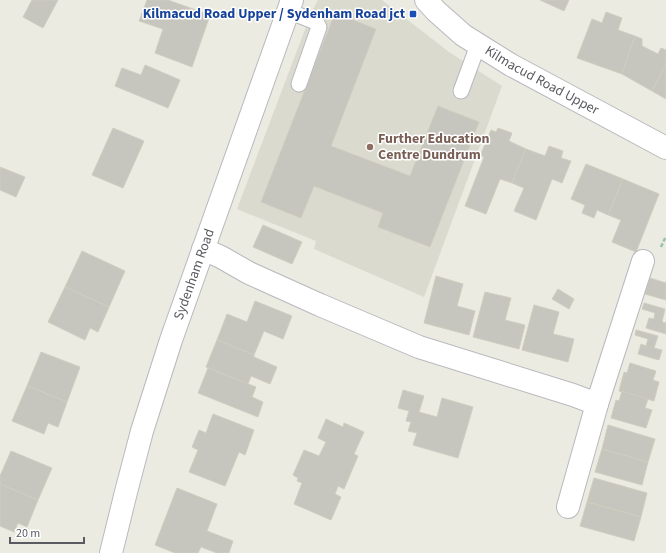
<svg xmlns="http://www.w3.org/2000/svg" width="666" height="553" font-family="'Source Sans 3',sans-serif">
	<rect width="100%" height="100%" fill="#ebebe1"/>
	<!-- education -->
	<path fill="#dbdacf" d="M318,0H382L449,52L502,86L424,297L314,249L316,241L237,209L312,11Z"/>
	<!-- building -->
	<g fill="#c6c5be" stroke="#cfcebf">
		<path d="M32,0H58L43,28L23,17Z"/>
		<path d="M147,0H168L210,15L192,67L155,53L163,29L139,21Z"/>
		<path d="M540,0H569L564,11Z"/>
		<path d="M606,12L622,18L618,30L635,36L622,74L577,58L592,19L602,23Z"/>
		<path d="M335,13L376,29L331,146L410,176L438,106L479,122L430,247L378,227L383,213L314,186L301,218L261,202Z"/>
		<path d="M635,36L642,39V46L658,54L661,48L666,50V64L652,91L622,74Z"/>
		<path d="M666,64V99L652,91Z"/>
		<path d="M145,65L180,80L168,108L115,86L122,68L141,75Z"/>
		<path d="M113,128L144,141L123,188L92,175Z"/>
		<path d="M498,128L512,133L509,141L526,149L512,183L500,179L486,214L465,206L484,157L480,156L491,130L496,132Z"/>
		<path d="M549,146L563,151L561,158L571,161L562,183L552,179L536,220L514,211L524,188L512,183L526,149L545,156Z"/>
		<path d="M586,164L623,179L608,215L597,210L594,218L582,213L585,205L571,199Z"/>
		<path d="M0,167L25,177L16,197L0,190Z"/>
		<path d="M623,179L659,194L636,252L612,242L621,220L608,215Z"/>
		<path d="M263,225L302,242L292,264L253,247Z"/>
		<path d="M82,251L125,271L109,307L65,287Z"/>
		<path d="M436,276L463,284L457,306L475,311L469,335L424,323Z"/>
		<path d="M650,278L666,283V300L645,294Z"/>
		<path d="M65,287L109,307L98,332L90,328L85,340L48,322Z"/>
		<path d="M558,289L574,299L569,309L552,299Z"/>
		<path d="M485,292L511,298L505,320L525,325L519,349L473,337Z"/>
		<path d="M255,301L292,316L283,339L264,331L254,355L217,340L227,314L247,322Z"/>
		<path d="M644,303L665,309L662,322L666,323V334L646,328L649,318L654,319L655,313L642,309Z"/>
		<path d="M534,305L559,312L553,334L574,339L568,362L522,350Z"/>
		<path d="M636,330L658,336L654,348L662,350L659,360L638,354L641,344L646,346L648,339L635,335Z"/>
		<path d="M217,340L254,355V357L277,367L270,384L251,376L248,384L206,367Z"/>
		<path d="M41,352L80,367L67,402L27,386Z"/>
		<path d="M630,363L656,371L653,380L659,382L654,401L619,391L624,372L627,373Z"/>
		<path d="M208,368L256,387L252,397L263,402L258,417L198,393Z"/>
		<path d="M27,386L67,402L58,427L48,423L44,434L12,421Z"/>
		<path d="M403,390L424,396L419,412L437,417L442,398L473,407L458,458L413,445L417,433L408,431L411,422L406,421L409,411L398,408Z"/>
		<path d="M622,391L648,399L645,408L652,410L646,428L611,418L616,400L619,401Z"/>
		<path d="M213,414L254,430L245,455L239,452L225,486L189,472L198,450L192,447L199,430L206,433Z"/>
		<path d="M326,419L343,427L344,423L364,432L354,454L358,456L344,489L338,486L335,494L341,497L331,520L294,504L302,483L297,481L298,478L293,475L304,450L319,456L326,442L318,438Z"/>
		<path d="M608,425L655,439L648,462L602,449Z"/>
		<path d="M602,449L648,462L642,485L595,472Z"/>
		<path d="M11,451L52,468L38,500L0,484V476Z"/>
		<path d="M594,478L647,493L641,517L587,502Z"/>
		<path d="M0,484L38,500L27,527L18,523L14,532L0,526Z"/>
		<path d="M177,488L217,504L207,531L233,541L229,553H217L201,547L198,553H175L155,545Z"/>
		<path d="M587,502L641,517L634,541L580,526Z"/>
	</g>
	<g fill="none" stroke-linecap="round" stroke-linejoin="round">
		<defs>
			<g id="service">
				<path d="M288,11L316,22L319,27L299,84"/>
				<path d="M461,91L478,45"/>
			</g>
			<g id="minor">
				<path d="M203,249L221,257L249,273L320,305L419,347L573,395L597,404"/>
				<path d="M568,507L597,404L643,261"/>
				<path id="s1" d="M111,553L126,492L142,431L171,340L292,0"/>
			</g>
			<g id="tertiary">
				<path id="s2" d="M426,0L436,11L463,35L511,65L666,148"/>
			</g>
		</defs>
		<!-- service casing -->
		<use href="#service" stroke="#b8b9bf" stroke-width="17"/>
		<!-- minor casing -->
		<use href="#minor" stroke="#b8b9bf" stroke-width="24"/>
		<!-- tertiary casing -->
		<use href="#tertiary" stroke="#b8b9bf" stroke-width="24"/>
		<!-- path -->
		<path stroke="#98c2ad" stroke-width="2.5" stroke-dasharray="4 2" stroke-linecap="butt" d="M661,247L666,236"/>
		<!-- service -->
		<use href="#service" stroke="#fff" stroke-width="15"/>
		<!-- minor -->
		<use href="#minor" stroke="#fff" stroke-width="22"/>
		<!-- tertiary -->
		<use href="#tertiary" stroke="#fff" stroke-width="22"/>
	</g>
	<!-- markers -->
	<rect fill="#1a4fb4" stroke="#fff" stroke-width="1.5" x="409" y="10" width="8" height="8" rx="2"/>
	<circle fill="#8d6e63" stroke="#fff" stroke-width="1.5" cx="370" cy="147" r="4"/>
	<g text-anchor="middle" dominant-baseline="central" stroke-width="3" stroke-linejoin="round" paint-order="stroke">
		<!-- transit labels -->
		<g font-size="14" font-weight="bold" fill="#164399" stroke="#fff" text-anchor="end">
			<text x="405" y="14">Kilmacud Road Upper / Sydenham Road jct</text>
		</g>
		<!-- street labels -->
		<g font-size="14" fill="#595b61" stroke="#fff">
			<text stroke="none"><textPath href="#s2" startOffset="142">Kilmacud Road Upper</textPath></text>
			<text stroke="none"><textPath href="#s1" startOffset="291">Sydenham Road</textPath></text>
		</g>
		<!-- education labels -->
		<g font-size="14" font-weight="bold" fill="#785e54" stroke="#fff" text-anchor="start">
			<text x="378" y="139">Further Education<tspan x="378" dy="16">Centre Dundrum</tspan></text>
		</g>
	</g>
	<!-- scale -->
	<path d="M10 537v6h74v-6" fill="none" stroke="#595b61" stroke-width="2"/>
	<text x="16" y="537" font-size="12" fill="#595b61" stroke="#ffffff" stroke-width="3" paint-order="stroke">20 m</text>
</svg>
